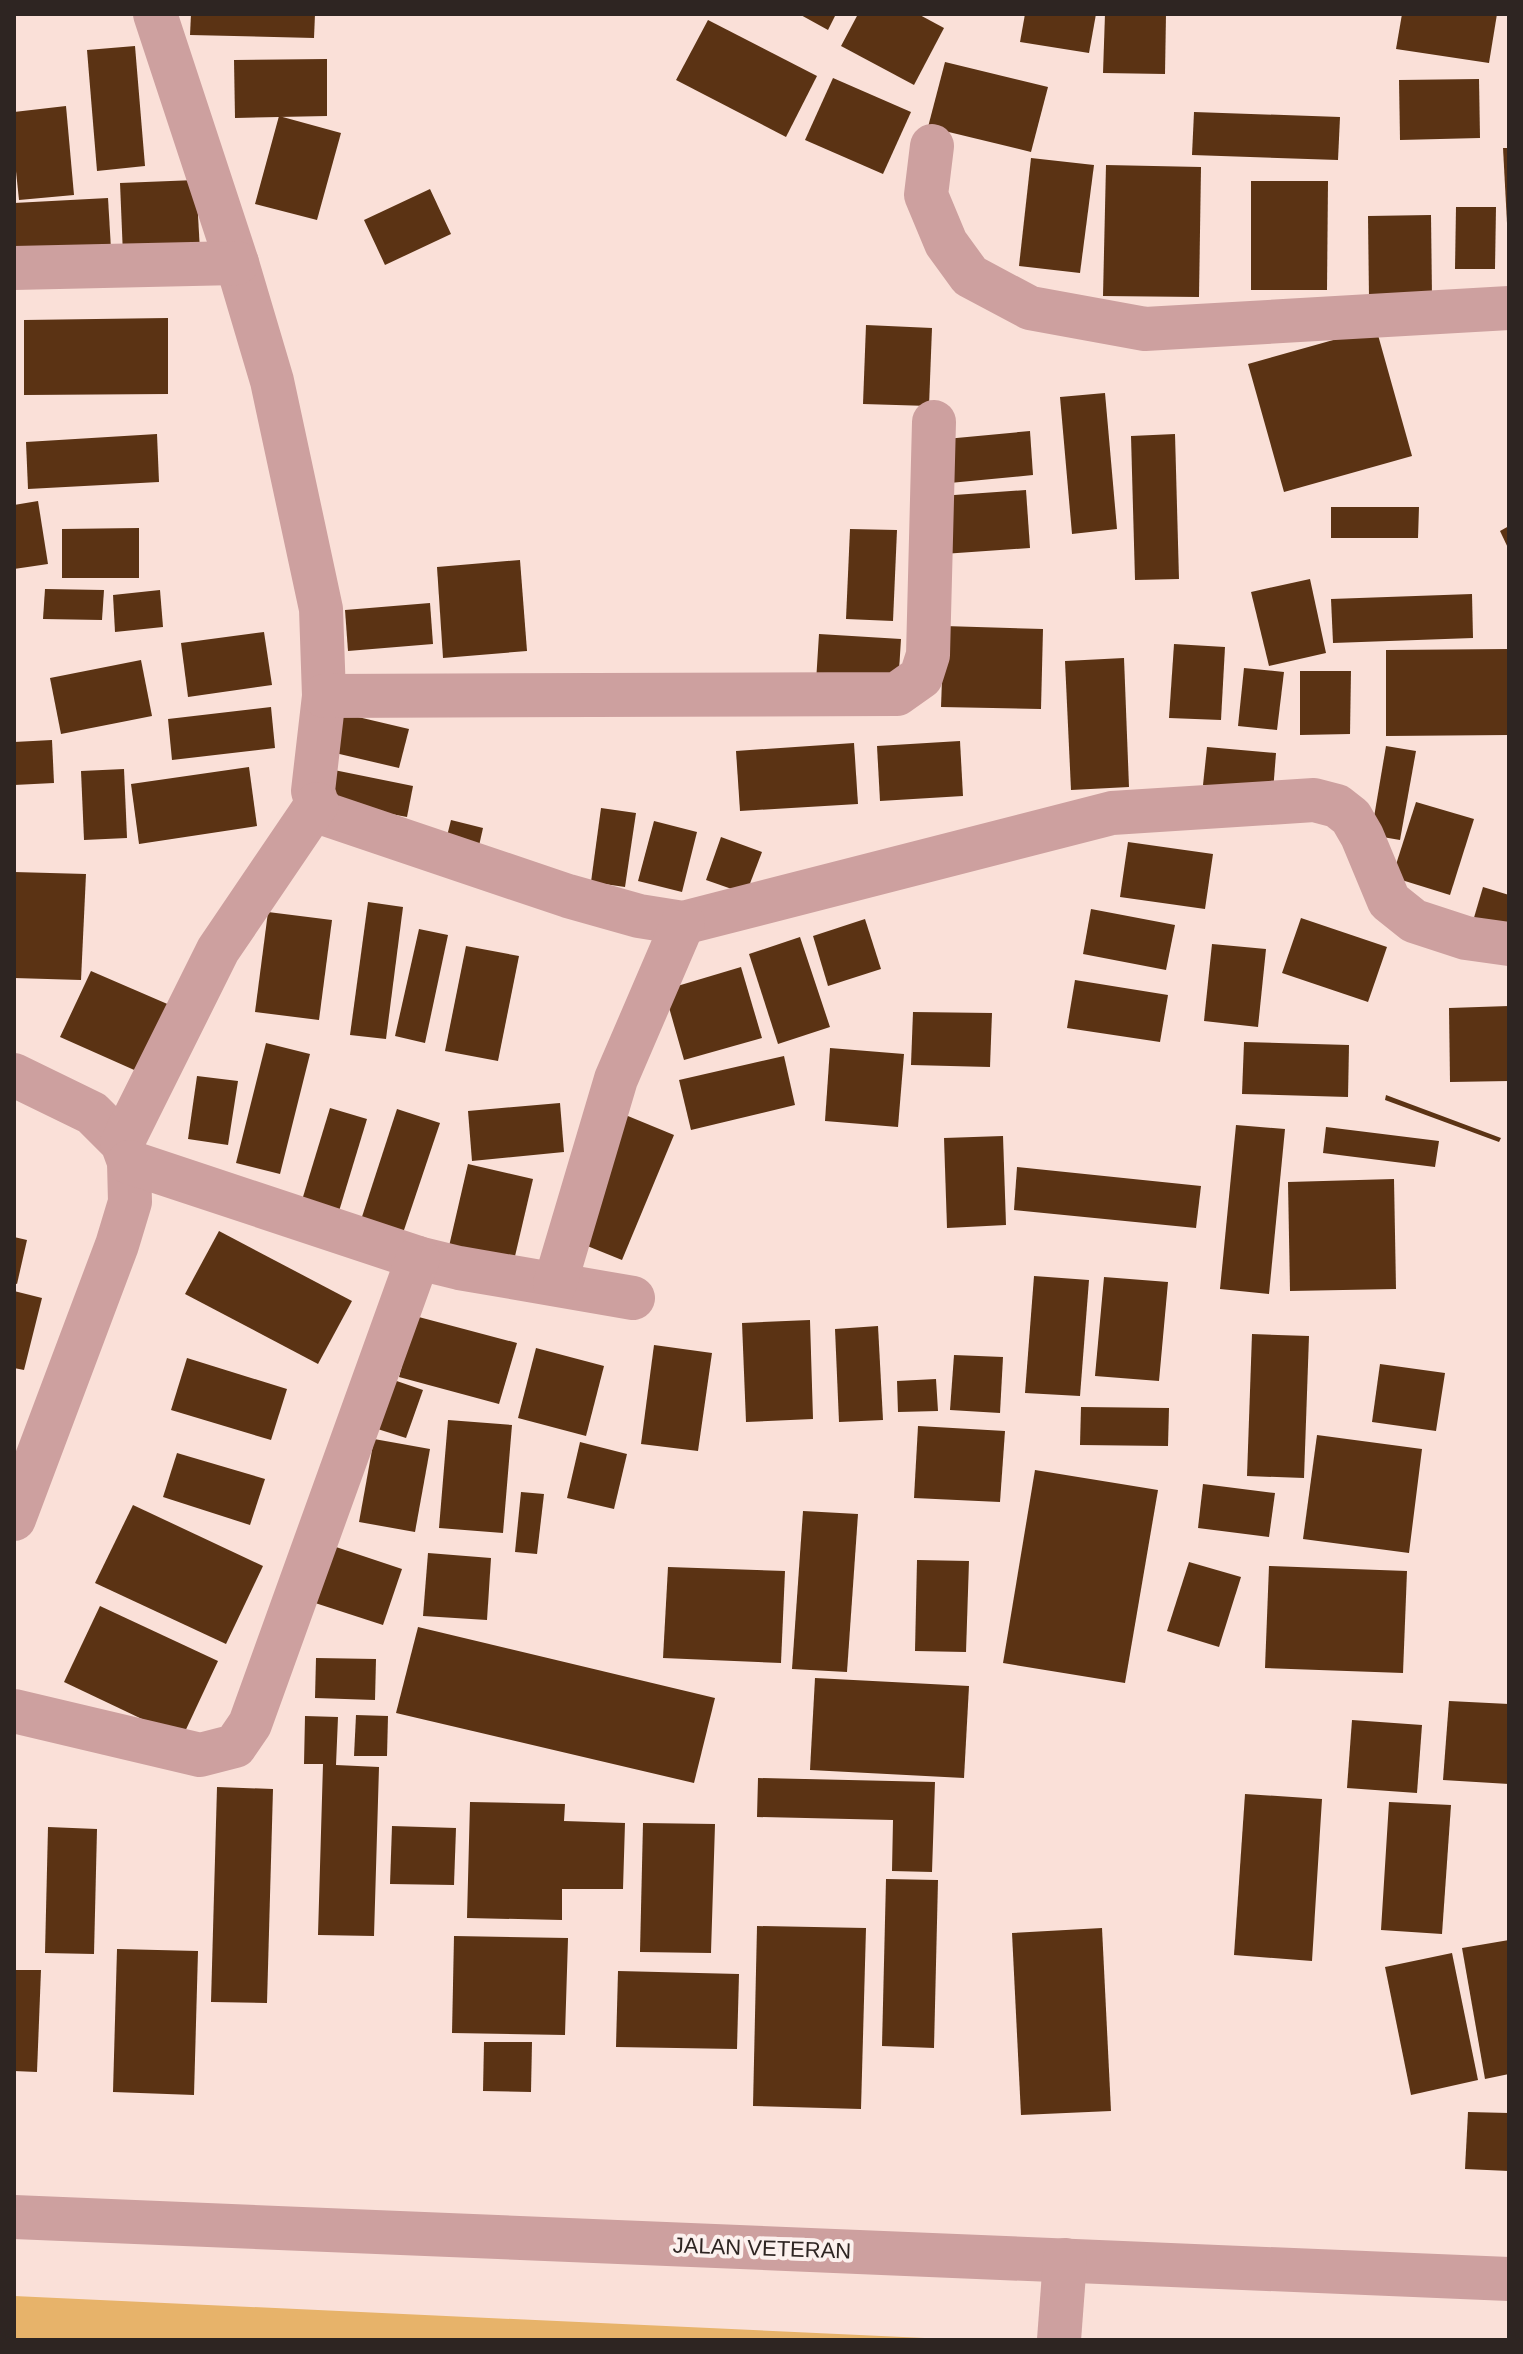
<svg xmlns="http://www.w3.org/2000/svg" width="1523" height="2354" font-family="Arial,sans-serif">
	<rect width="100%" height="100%" fill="#fae0d8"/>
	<!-- green -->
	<path fill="#e7b36a" d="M14,2296L968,2340H14Z"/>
	<!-- building -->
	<g fill="#5b3314">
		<path d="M191,14H315L314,38L190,35Z"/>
		<path d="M799,14H836L828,30Z"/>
		<path d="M858,14H918L944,28L914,85L841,46Z"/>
		<path d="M1025,14H1096L1089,53L1020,42Z"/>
		<path d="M1105,14H1166L1165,74L1103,73Z"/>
		<path d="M1402,14H1497L1489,63L1396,49Z"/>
		<path d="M708,20L817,76L786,137L676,80Z"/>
		<path d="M135,46L145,166L97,171L87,50Z"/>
		<path d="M327,59V116L235,118L234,60Z"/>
		<path d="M945,62L1048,87L1031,152L928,127Z"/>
		<path d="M833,78L911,112L883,174L805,140Z"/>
		<path d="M1479,79L1480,138L1400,140L1399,80Z"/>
		<path d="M66,106L74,195L19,200L14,152V112Z"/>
		<path d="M1194,112L1340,117L1338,160L1192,155Z"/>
		<path d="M279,116L341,133L317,220L255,204Z"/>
		<path d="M1503,148H1509V223H1507Z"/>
		<path d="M1031,158L1094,165L1080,273L1019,266Z"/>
		<path d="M1106,165L1201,167L1199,297L1103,296Z"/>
		<path d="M196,180L200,251L123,255L120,183Z"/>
		<path d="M1251,181H1328L1327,290H1251Z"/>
		<path d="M430,189L451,234L385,265L364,220Z"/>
		<path d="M108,198L111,249L14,255V203Z"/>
		<path d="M1456,207H1496L1495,269H1455Z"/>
		<path d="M1431,215L1432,297L1369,298L1368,216Z"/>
		<path d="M168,318V394L24,395V320Z"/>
		<path d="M866,325L932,328L929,406L863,404Z"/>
		<path d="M1376,328L1412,456L1284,492L1248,364Z"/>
		<path d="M1105,393L1117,529L1072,534L1060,397Z"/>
		<path d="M1030,431L1033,475L939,484L935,440Z"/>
		<path d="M157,434L159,482L28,489L26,442Z"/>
		<path d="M1175,434L1179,579L1135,580L1131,436Z"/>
		<path d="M1026,490L1030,548L943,554L940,496Z"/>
		<path d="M38,501L48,564L14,569V505Z"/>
		<path d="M1331,507H1419L1418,538H1331Z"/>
		<path d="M1509,526V550L1500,531Z"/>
		<path d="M139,528V578H62V529Z"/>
		<path d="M850,529L897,530L893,621L846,619Z"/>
		<path d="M520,560L527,651L443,658L437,567Z"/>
		<path d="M1310,579L1326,653L1269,666L1251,592Z"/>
		<path d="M45,589L104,590L102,620L43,619Z"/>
		<path d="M160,590L163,627L115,632L113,595Z"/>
		<path d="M1472,594L1473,638L1333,643L1331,599Z"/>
		<path d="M430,603L433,644L348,651L345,610Z"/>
		<path d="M944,626L1043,629L1041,709L941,707Z"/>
		<path d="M264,632L272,685L188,697L181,643Z"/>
		<path d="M819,634L901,639L898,686L816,682Z"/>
		<path d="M1174,644L1225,647L1221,720L1169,718Z"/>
		<path d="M1509,649V735L1386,736V650Z"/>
		<path d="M1124,658L1129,787L1071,790L1065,661Z"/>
		<path d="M141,660L152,716L61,734L50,678Z"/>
		<path d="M1244,668L1284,672L1277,730L1238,726Z"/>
		<path d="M1300,671H1351L1350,734L1300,735Z"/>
		<path d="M271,707L275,748L172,760L168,719Z"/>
		<path d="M341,713L409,729L399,768L331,752Z"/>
		<path d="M52,740L54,783L14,785V742Z"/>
		<path d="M960,741L963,796L880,801L877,746Z"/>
		<path d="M854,743L858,804L740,811L736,751Z"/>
		<path d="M1386,746L1416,751L1400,840L1371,835Z"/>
		<path d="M1207,747L1276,753L1273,792L1203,785Z"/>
		<path d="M249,767L257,826L139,844L131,784Z"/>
		<path d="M124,769L127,838L84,840L81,771Z"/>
		<path d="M334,770L413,786L407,817L328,802Z"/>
		<path d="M1416,802L1474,819L1450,895L1392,877Z"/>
		<path d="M601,808L636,813L625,887L591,882Z"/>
		<path d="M451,820L483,828L476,859L443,852Z"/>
		<path d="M654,821L697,832L682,892L638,881Z"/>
		<path d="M721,837L762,852L746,894L706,880Z"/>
		<path d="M1128,842L1213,854L1205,909L1120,897Z"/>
		<path d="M14,872L86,874L81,980L14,978Z"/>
		<path d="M1483,887L1509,895V932L1473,921Z"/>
		<path d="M368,902L403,907L386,1039L350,1035Z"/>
		<path d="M1091,909L1175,925L1166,970L1083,954Z"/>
		<path d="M268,912L332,920L319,1020L255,1012Z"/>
		<path d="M1301,918L1387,947L1368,1002L1282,973Z"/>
		<path d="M865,919L881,969L828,986L813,936Z"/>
		<path d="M419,929L448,935L425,1043L395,1036Z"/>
		<path d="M800,937L830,1027L778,1044L749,954Z"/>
		<path d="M1212,944L1266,949L1258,1027L1204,1021Z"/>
		<path d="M466,946L519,956L498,1061L445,1051Z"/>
		<path d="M741,967L762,1038L684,1060L664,990Z"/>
		<path d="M91,971L172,1006L141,1073L60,1037Z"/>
		<path d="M1075,980L1168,995L1160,1042L1067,1028Z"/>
		<path d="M1509,1006V1081L1450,1082L1449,1008Z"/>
		<path d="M913,1012L992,1013L990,1067L911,1065Z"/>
		<path d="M1244,1042L1349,1045L1348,1097L1242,1094Z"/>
		<path d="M266,1043L310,1054L280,1174L236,1163Z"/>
		<path d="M830,1048L904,1054L898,1127L825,1121Z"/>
		<path d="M784,1056L795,1105L691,1130L679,1080Z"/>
		<path d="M197,1076L238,1081L228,1145L188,1139Z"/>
		<path d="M1386,1095L1501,1138L1499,1142L1385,1100Z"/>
		<path d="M560,1103L564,1152L472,1161L468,1111Z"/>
		<path d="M330,1108L367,1119L336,1221L299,1210Z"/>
		<path d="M397,1109L440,1123L401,1239L359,1226Z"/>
		<path d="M623,1114L674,1135L622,1260L570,1239Z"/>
		<path d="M1236,1125L1285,1129L1269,1294L1220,1289Z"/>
		<path d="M1326,1127L1439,1141L1435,1167L1323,1153Z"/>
		<path d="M1003,1136L1006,1225L947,1228L944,1138Z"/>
		<path d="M468,1164L533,1179L512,1269L447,1255Z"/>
		<path d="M1017,1167L1201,1186L1196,1228L1014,1210Z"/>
		<path d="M1394,1179L1396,1289L1290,1291L1288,1182Z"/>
		<path d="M219,1231L352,1301L318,1364L185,1294Z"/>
		<path d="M14,1237L27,1240L17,1284L14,1283Z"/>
		<path d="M1034,1276L1089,1280L1080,1396L1025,1393Z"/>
		<path d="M1104,1277L1168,1282L1159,1381L1095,1376Z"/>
		<path d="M14,1291L42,1298L24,1370L14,1368Z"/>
		<path d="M415,1316L517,1343L499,1404L399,1377Z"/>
		<path d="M810,1320L813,1419L746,1422L742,1323Z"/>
		<path d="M878,1326L883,1420L839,1422L835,1329Z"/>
		<path d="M1252,1334L1309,1336L1304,1478L1247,1476Z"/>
		<path d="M654,1345L712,1353L698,1451L641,1444Z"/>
		<path d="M536,1348L604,1366L586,1436L518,1418Z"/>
		<path d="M954,1355L1003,1357L1000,1413L950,1410Z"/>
		<path d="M187,1358L287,1389L271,1440L171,1410Z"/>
		<path d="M1380,1364L1445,1373L1436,1431L1372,1422Z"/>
		<path d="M382,1376L423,1390L406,1438L365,1425Z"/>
		<path d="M936,1379L938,1411L898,1412L897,1381Z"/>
		<path d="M1081,1407L1169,1408L1168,1446L1080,1445Z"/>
		<path d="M448,1420L512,1425L503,1533L439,1528Z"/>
		<path d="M918,1426L1005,1431L1000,1502L914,1498Z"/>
		<path d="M1317,1435L1422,1449L1409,1553L1303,1539Z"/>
		<path d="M374,1439L430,1449L415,1532L359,1522Z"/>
		<path d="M580,1442L627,1454L614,1509L567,1498Z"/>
		<path d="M177,1453L265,1479L250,1525L163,1497Z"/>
		<path d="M1035,1470L1158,1490L1125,1683L1003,1663Z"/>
		<path d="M1203,1484L1275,1493L1269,1537L1198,1528Z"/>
		<path d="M521,1492L544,1494L537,1554L515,1552Z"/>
		<path d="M133,1505L263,1566L226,1644L95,1583Z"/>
		<path d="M803,1511L858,1514L847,1672L792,1669Z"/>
		<path d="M327,1544L402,1569L383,1625L309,1601Z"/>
		<path d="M428,1553L491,1558L487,1620L423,1616Z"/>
		<path d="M917,1560L969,1561L966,1652L915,1651Z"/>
		<path d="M1189,1562L1241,1577L1219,1647L1167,1631Z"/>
		<path d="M1269,1566L1407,1571L1403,1673L1265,1668Z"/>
		<path d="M668,1567L785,1571L781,1663L663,1658Z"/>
		<path d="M100,1606L218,1661L182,1738L64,1682Z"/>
		<path d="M418,1627L715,1698L694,1783L396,1713Z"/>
		<path d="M316,1658L376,1659L375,1700L315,1698Z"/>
		<path d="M815,1678L969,1686L964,1778L810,1770Z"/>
		<path d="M1449,1701L1509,1704V1784L1443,1780Z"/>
		<path d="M356,1715L388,1716L387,1756H354Z"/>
		<path d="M305,1716L338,1717L336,1765L379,1767L374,1936L318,1935L323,1764H304Z"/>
		<path d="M1352,1720L1422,1725L1417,1793L1347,1788Z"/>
		<path d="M758,1778L935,1782L932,1872L892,1871L893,1820L757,1817Z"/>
		<path d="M217,1787L273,1789L267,2003L211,2002Z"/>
		<path d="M1245,1794L1322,1799L1312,1961L1234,1955Z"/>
		<path d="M470,1802L565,1804L564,1821L625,1823L623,1889H562V1920L467,1918Z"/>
		<path d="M1389,1802L1451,1805L1442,1934L1381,1930Z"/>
		<path d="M643,1823L715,1824L711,1953L640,1952Z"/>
		<path d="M392,1826L456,1828L454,1885L390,1884Z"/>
		<path d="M48,1827L97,1829L94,1954L45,1953Z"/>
		<path d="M886,1879L938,1880L934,2048L882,2046Z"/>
		<path d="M757,1926L866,1928L861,2109L753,2106Z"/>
		<path d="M1102,1928L1111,2111L1021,2115L1012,1933Z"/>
		<path d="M454,1936L568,1938L565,2035L452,2033Z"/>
		<path d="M1509,1940V2074L1485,2079L1462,1948Z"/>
		<path d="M117,1949L198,1951L194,2095L113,2092Z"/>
		<path d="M1452,1953L1478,2080L1411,2095L1385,1967Z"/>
		<path d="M14,1970H41L37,2072L14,2071Z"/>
		<path d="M618,1971L739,1974L737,2049L616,2047Z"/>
		<path d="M484,2042H532L531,2092L483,2091Z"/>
		<path d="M1468,2112L1509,2113V2171L1465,2169Z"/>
	</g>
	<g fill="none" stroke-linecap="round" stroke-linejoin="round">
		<!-- minor -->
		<g stroke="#cda09f" stroke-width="44">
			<path d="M155,14L237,263L272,381L321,609L324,696L313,791L317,804L325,814L568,896L639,916L683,923L1112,813L1314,800L1337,806L1351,817L1362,836L1389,901L1414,921L1466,938L1509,944"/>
			<path d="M932,146L926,195L946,243L970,276L1030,308L1145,329L1509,308"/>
			<path d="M14,268L237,263"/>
			<path d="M324,696L897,694L921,677L928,655L934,422"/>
			<path d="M14,1075L92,1113L122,1143L129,1162L130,1202L117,1245L14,1519"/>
			<path d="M122,1143L218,950L317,804"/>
			<path d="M129,1162L418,1258L459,1268L633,1298"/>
			<path d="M555,1284L616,1079L683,923"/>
			<path d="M14,1711L200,1755L235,1746L250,1724L418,1258"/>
			<path d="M14,2217L1509,2279"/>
			<path d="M1059,2340L1065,2260"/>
		</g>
	</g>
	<g text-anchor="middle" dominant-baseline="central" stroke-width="8" stroke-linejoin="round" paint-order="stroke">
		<!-- street labels -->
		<g font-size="22" fill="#2e2522" stroke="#fcf1ee">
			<text transform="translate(762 2248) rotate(2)">JALAN VETERAN</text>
		</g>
	</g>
	<!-- border -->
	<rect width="1523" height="2354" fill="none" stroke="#2e2522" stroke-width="32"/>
</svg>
